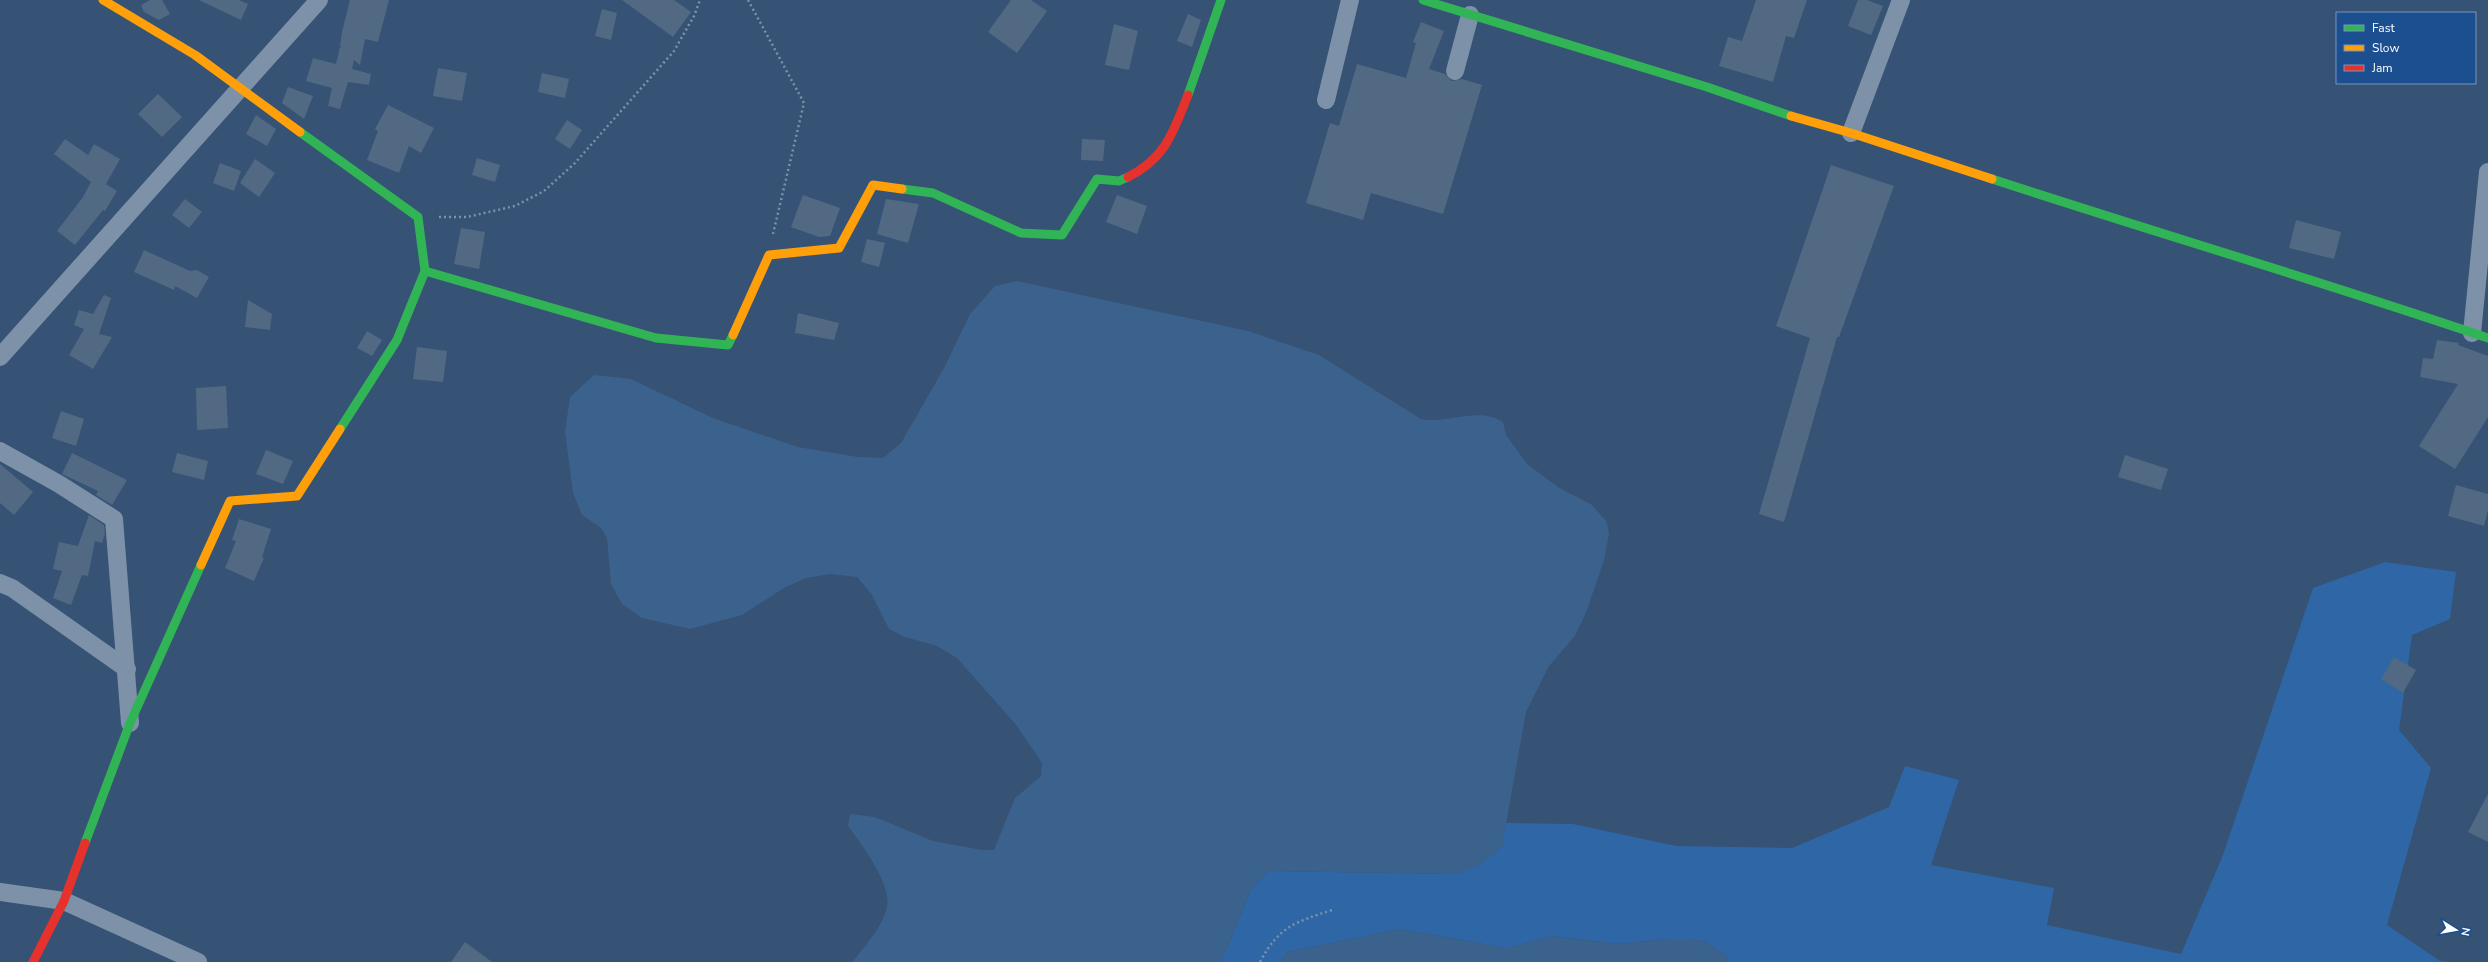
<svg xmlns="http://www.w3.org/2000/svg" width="2488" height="962" font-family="'Nunito Sans',sans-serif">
	<rect width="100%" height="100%" fill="#365274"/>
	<!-- green -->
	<path fill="#2f66a5" d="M2385,562L2456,572L2450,619L2412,635L2399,730L2431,768L2387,925L2440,961L2448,962H1726L1727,956L1706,942L1694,939H1668L1618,944L1552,936L1513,947H1500L1400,929L1288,952L1280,962H1218L1225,953L1251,889L1268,871L1459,874L1502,847L1506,823L1573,824L1676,846L1792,848L1889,807L1905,766L1959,780L1931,865L2054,888L2047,925L2181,954L2223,855L2313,588Z"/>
	<!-- water -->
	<g fill="#3b618d">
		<path d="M1017,281L1248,331L1319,355L1421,419C1450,424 1477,406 1503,422L1506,435L1527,464L1558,487L1592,505L1607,522L1609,534L1604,560L1587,610L1575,636L1549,666L1526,712L1502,847L1481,864L1459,874L1268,871L1251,889L1225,953L1218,962H852C865,946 882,928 887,907C892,885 861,843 848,826L850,814L875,817L933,841L982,850H994L1015,798L1041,776L1042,763L1017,726L957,658L937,646L902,636L889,629L872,595L857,577L831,574L806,578L784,588L742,615L690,629L642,618L622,604L611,584L607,538L601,528L582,515L573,493L565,432L570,397L594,375L631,379L713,418L798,447L858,457L883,458L901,443L944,368L970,314L995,286Z"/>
		<path d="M1400,929L1500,947H1513L1552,936L1618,944L1668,939H1694L1706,942L1727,956L1726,962H1280L1288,952Z"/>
	</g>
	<!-- building -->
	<g fill="#526984">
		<path d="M150,0H162L170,14L159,20L144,12L141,5Z"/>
		<path d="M199,0H239L248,4L241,20Z"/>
		<path d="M350,0H389L378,42L365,39L360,65L354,60L352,69L371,74L369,85L348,82L340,109L328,106L332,88L306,81L313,58L336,64L340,47L343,49L340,46L342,32Z"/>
		<path d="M622,0H674L691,12L673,37Z"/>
		<path d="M1011,0H1031L1047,11L1017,53L988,32Z"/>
		<path d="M1756,0H1807L1794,38L1786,36L1773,82L1719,66L1728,37L1742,41Z"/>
		<path d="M1858,0H1867L1883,6L1871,35L1848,26Z"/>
		<path d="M602,9L617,13L611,40L595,36Z"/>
		<path d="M1188,14L1201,20L1192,47L1177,41Z"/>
		<path d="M1421,22L1444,31L1429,69L1445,74L1452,81L1462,79L1482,85L1443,214L1371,193L1363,220L1306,203L1330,123L1339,126L1357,64L1406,78L1416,43L1413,42Z"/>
		<path d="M1114,24L1138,31L1129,70L1105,65Z"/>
		<path d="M438,68L467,73L462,101L433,96Z"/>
		<path d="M542,73L569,79L565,98L538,92Z"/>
		<path d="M288,87L313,96L304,119L282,103Z"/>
		<path d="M158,94L182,117L162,137L138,114Z"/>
		<path d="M388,105L434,128L421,153L409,146L399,173L367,160L378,131L375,129Z"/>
		<path d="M256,115L276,129L267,146L246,134Z"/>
		<path d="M567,120L582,130L570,149L555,139Z"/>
		<path d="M65,139L88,155L94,144L120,159L106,184L117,191L105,211L103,210L75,245L57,231L83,197L91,182L54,154Z"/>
		<path d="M1082,139L1105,140L1103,161L1081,160Z"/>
		<path d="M477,158L500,165L495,182L472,175Z"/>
		<path d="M255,159L275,173L259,197L240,183Z"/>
		<path d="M220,163L241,171L234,191L213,183Z"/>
		<path d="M1831,165L1894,186L1839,337H1837L1784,522L1759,514L1810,338L1776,326Z"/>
		<path d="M803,195L840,208L830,236L819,237L791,227Z"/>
		<path d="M1117,195L1147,206L1137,234L1106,222Z"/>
		<path d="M185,199L202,212L189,228L172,215Z"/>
		<path d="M886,199L919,204L908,243L877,234Z"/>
		<path d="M2296,220L2341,232L2334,259L2289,248Z"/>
		<path d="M461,228L485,232L479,269L454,264Z"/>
		<path d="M867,239L885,243L879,267L861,262Z"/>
		<path d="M144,250L190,271L197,270L209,277L197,298L175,286L174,290L134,272Z"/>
		<path d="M104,295L111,298L99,334L112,337L93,369L69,355L84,329L74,325L79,310L93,314Z"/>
		<path d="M248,300L272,314L270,330L245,327Z"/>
		<path d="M798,313L839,323L834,340L795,333Z"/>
		<path d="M367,331L382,340L372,356L357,348Z"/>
		<path d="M2437,340L2459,343L2458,345L2488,356V417L2455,469L2419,446L2458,384L2420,377L2423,358L2433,359Z"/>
		<path d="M417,347L447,351L443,382L413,379Z"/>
		<path d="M226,386L228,428L197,430L196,388Z"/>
		<path d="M61,411L84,419L76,446L52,438Z"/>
		<path d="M266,450L293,461L283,484L256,474Z"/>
		<path d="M72,453L127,480L112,505L96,495L98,491L62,474Z"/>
		<path d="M177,453L208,461L204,480L172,472Z"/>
		<path d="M2125,455L2168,469L2161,490L2118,477Z"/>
		<path d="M0,464L33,492L14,515L0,503Z"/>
		<path d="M2456,485L2488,494V510L2484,526L2448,516Z"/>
		<path d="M89,515L104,525L105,534L102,543L95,541L88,576L82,575L71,605L53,598L62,571L53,569L59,542L78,546Z"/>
		<path d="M239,519L271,529L262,557L264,558L254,581L225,568L236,541L232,540Z"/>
		<path d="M2394,657L2416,670L2403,693L2381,679Z"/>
		<path d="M2488,794V842L2468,832Z"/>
		<path d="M465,942L492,962H451Z"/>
	</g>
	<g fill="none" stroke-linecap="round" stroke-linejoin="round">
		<!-- path -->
		<g stroke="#7d92a8" stroke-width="2.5" stroke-dasharray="2 3" stroke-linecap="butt">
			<path d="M748,0L804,103L773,234"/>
			<path d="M439,217H467L515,206L544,191L575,163L674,51L694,16L700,0"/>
			<path d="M1260,962C1279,926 1296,922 1332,910"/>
		</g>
		<!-- street -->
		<g stroke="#7d92a8" stroke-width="18">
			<path d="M1455,71L1470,15"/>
			<path d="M1326,100L1350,0"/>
			<path d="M1851,133L1901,0"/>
			<path d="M2472,333L2488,172"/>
			<path d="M0,357L319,0"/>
			<path d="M0,451L59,484L114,519L130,723"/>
			<path d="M0,583L12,588L127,669"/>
			<path d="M0,892L64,901L198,962"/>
		</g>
		<!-- fast -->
		<g stroke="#30b455" stroke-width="9">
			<path d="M1423,0L1707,87L1791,116"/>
			<path d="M1188,95L1221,0"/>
			<path d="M300,132L418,217L425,271L397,340L340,429"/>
			<path d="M1992,179C2157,233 2324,282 2488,338"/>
			<path d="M902,189L933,193L1021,233L1062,235L1097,179L1119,181L1128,177"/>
			<path d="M425,271L656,338L728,345L733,335"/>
			<path d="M85,843L130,723L201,565"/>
		</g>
		<!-- slow -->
		<g stroke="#ff9f0a" stroke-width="9">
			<path d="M103,0L195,55L300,132"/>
			<path d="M1791,116L1851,133L1992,179"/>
			<path d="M733,335L769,255L839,248L873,185L902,189"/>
			<path d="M201,565L230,501L297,496L340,429"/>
		</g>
		<!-- jam -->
		<g stroke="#e5322d" stroke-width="9">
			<path d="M1128,177C1166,158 1173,132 1188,95"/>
			<path d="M33,962L64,901L85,843"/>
		</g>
	</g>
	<!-- legend -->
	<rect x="2336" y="12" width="140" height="72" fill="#1b4f8f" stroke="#7695bc"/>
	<rect x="2344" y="25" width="20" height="6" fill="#30b455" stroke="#7695bc"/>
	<text x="2372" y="32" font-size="12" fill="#ffffff">Fast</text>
	<rect x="2344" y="45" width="20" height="6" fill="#ff9f0a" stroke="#7695bc"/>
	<text x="2372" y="52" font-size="12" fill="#ffffff">Slow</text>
	<rect x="2344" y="65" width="20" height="6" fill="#e5322d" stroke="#7695bc"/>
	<text x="2372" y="72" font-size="12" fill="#ffffff">Jam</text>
	<!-- north arrow -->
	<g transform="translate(2456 930) rotate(101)" stroke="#1b4f8f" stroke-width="3" paint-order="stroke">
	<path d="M0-3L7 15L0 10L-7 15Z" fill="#ffffff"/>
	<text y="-6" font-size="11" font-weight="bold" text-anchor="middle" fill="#ffffff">N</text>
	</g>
</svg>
